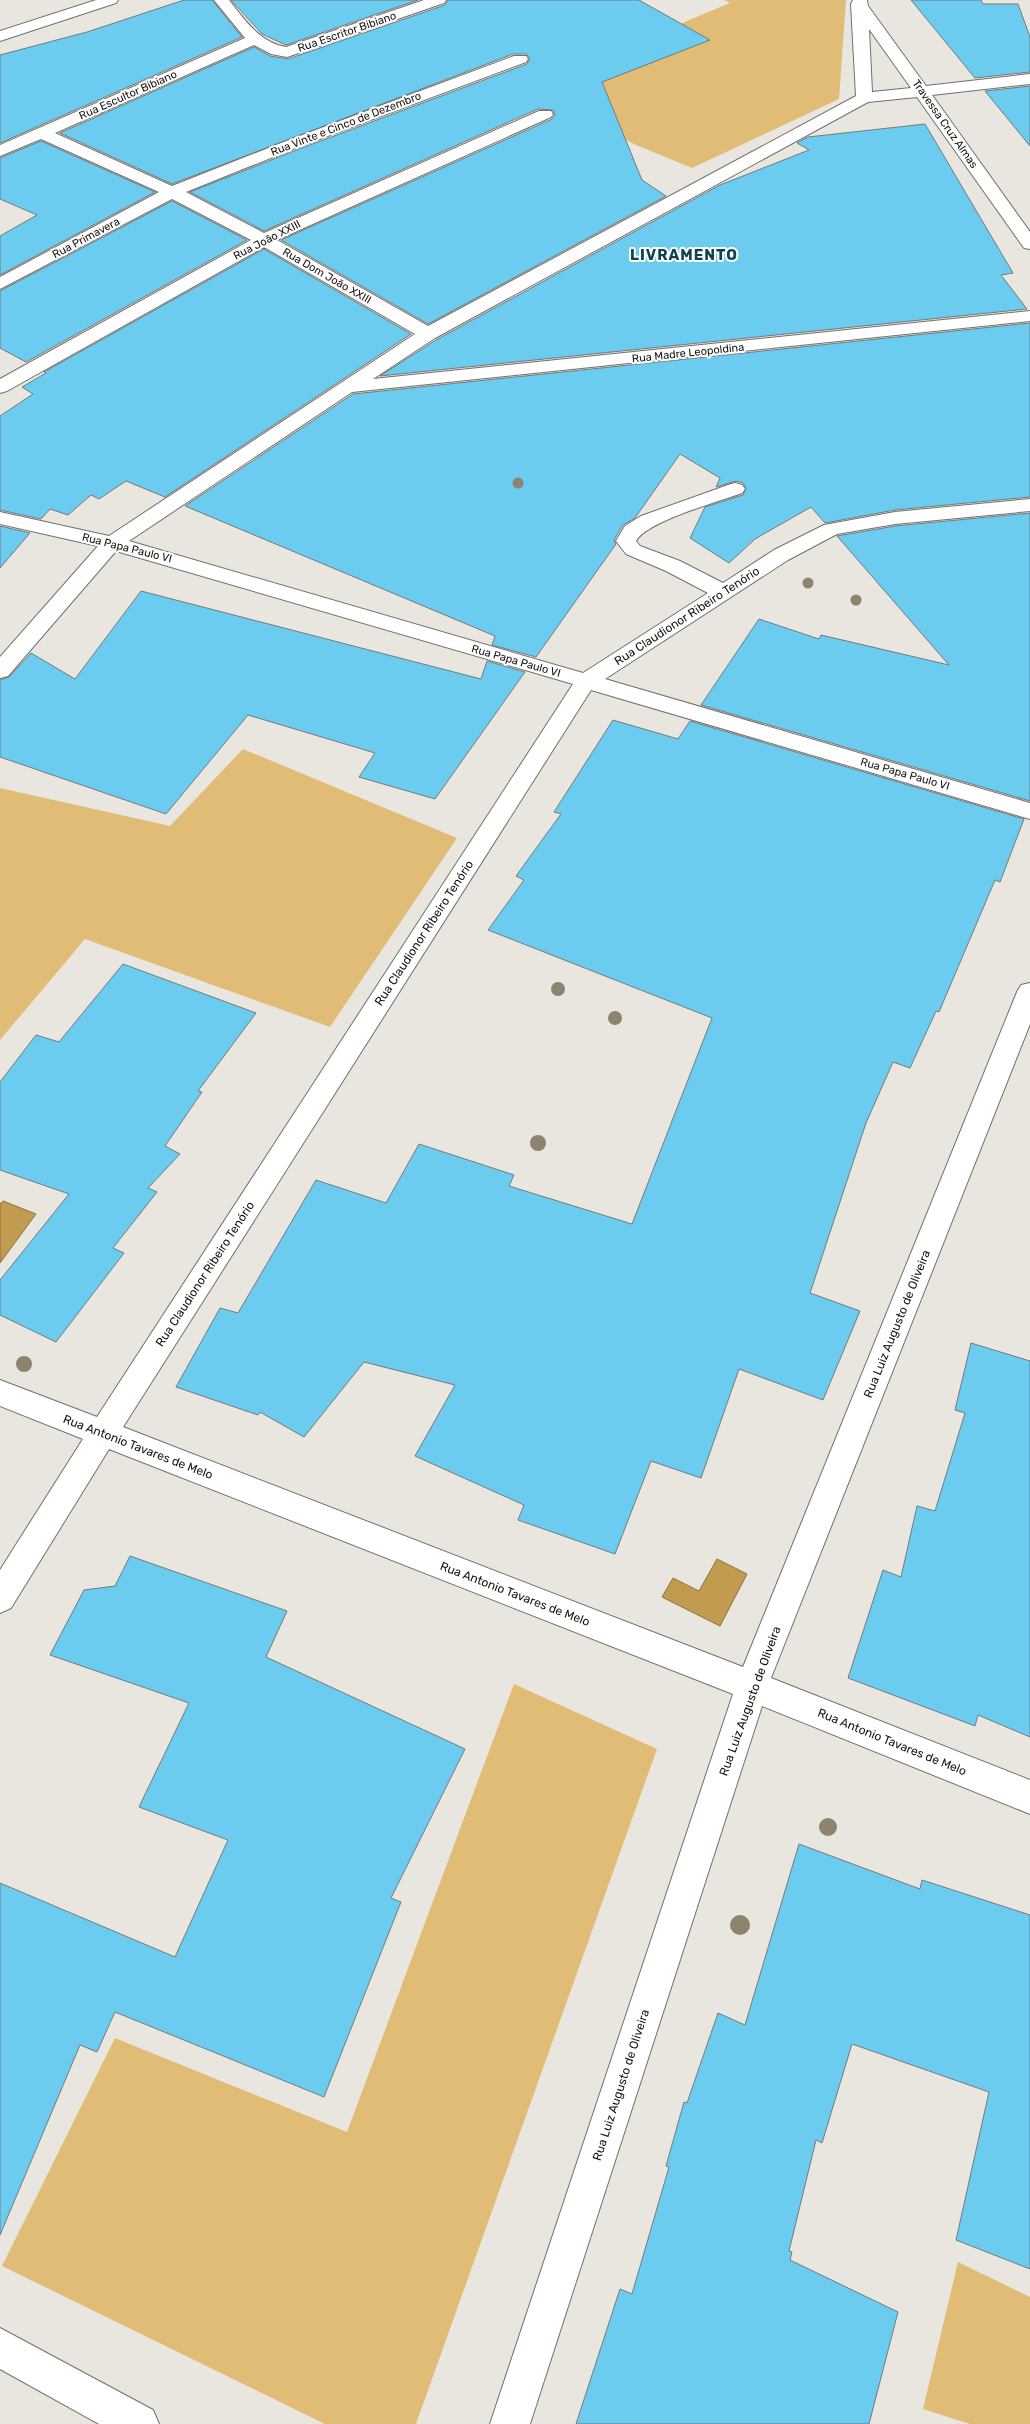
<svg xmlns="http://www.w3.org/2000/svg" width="1030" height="2424" font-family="Rubik,sans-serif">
	<rect width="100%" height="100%" fill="#e9e6e0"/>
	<!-- green -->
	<g fill="#e1bc76">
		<path d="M579,0L651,36L730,3L724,0H846L839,99L692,168L636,145L572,112Z"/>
		<path d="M243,749L457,838L330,1027L85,939L0,1040V788L170,826Z"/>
		<path d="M514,1684L657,1749L416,2424H325L2,2266L115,2038L347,2132Z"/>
		<path d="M958,2262L1030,2297V2424H970L923,2409Z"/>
	</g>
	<!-- water -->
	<g fill="#c19b4f" stroke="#8d723d">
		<path d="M3,1201L36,1214L0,1263V1204Z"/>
		<path d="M717,1559L747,1574L720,1626L662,1597L673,1578L699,1591Z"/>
	</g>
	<!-- building -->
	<g fill="#6bccf0" stroke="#747a7c">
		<path d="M184,0H212L242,37L0,143V55L87,32Z"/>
		<path d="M231,0H418L286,45L262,34Z"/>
		<path d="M448,0H639L710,40L602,82L642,180L666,196L428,324L281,240L552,119L555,115L553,110L538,109L264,231L190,192L294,151L527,64L530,58L526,54H513L172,184L60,133L254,47L270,56L288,59L445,5Z"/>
		<path d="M911,0H981L983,4H1018L1030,37V72L975,78Z"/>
		<path d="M1030,86V146L985,91Z"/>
		<path d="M925,124L1013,273L1001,275L1027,309L380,376L436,340L720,185L809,150L797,143L808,137Z"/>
		<path d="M41,141L155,192L0,275V236L37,215L0,199V158Z"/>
		<path d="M172,201L247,240L26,362L0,348V291Z"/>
		<path d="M264,249L411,334L165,497L126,481L99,499L91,495L68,515L50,509L41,519L0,510V416L33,394L22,387L46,373L44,372Z"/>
		<path d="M1030,323V497L895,510L825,523L811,507L755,539L729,563L690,538L705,507L743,495L746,488L743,483L736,481L716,487L720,478L680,454L635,518L623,525L614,540L616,544L536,657L492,645L495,636L185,506L353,394Z"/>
		<path d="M1030,513V801L701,705L759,619L819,639L821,635L949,665L837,536L895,526Z"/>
		<path d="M0,526L30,533L0,568Z"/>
		<path d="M141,591L481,679L487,661L525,672L435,799L359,777L375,753L248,715L166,814L0,757V680L9,677L31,653L75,679Z"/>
		<path d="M613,720L678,739L690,721L1024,819L1000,882L995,880L939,1012L936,1011L910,1068L893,1062L866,1123L810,1293L860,1311L823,1400L739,1369L701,1478L651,1461L615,1554L518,1520L524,1505L415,1456L455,1385L364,1362L304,1437L260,1412L258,1415L176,1387L220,1308L238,1313L316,1180L386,1203L419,1144L514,1175L509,1186L632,1224L712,1018L488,930L524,880L516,876L561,814L554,812Z"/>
		<path d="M123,964L256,1013L198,1091L202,1092L165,1146L180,1154L148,1188L157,1192L113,1248L124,1253L56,1342L0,1315V1280L69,1194L0,1170V1082L36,1035L59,1042Z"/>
		<path d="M971,1343L1030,1361V1737L978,1715L975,1726L848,1678L883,1570L901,1577L917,1506L935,1511L965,1413L955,1410Z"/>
		<path d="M130,1556L287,1611L266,1657L465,1749L391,1898L401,1902L324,2097L115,2012L97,2052L80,2045L0,2235V1883L175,1957L228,1840L139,1807L189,1703L50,1655L84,1590L115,1586Z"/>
		<path d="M799,1844L920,1889L922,1880L1030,1915V2269L956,2240L989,2092L852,2044L822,2143L816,2140L789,2251L792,2252L790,2260L898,2312L869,2424H576L620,2289L632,2294L669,2167L666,2166L684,2102L687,2103L718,2013L745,2025Z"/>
	</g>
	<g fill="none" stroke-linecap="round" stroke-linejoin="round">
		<defs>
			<g id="minor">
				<path d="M96,0H118L116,3L0,41V31Z"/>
				<path d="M214,0H229C244,19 260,43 286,47L424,0H446L444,3L287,57L271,54L254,45L55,133L172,186L281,143L514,56H526L528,59L526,62L293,149L186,192L264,233L539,111H551L553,114L551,117L277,240L428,326L856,96L851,4L853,0H867L868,6L926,86L1030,74V84L932,95L1030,232V249L1024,248L917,97L868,102L435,338L373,379L1030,311V321L352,392L129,541L583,673L708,593L666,571L626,554L616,541L625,526L641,516L728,485L735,483L742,485L745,489L742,493C718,502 647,521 636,541L640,546L680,561L723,583L774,550L824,525L895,512L1030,499V511L895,524L837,534L788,560L605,679L1030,803V819L591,690L123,1427L743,1667L1017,992L1021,985L1030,983V1024L771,1678L1030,1780V1814L762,1706L530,2424H490L733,1694L109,1449L11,1608L0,1613V1570L83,1439L0,1406V1380L97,1417L573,684L116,551L8,676L0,678V657L98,546L0,524V512L109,536L415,334L264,247L7,391L0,393V379L251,240L172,199L0,289V277L159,192L41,139L0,156V145L245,38ZM869,29L911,88L872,92Z"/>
				<path d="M0,2328L153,2410L159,2424H99L0,2369Z"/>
			</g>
		</defs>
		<!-- minor casing -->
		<use href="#minor" stroke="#73706b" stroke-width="2"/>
		<!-- minor -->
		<use href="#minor" fill="#fff" fill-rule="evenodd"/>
	</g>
	<!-- trees -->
	<g fill="#8d836e">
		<circle cx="518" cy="483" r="5.5"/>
		<circle cx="808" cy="583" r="5.5"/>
		<circle cx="856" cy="600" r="5.5"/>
		<circle cx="558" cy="989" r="7"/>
		<circle cx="615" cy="1018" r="7"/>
		<circle cx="538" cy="1143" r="8"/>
		<circle cx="24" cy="1364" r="8"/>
		<circle cx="828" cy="1827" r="9"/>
		<circle cx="740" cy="1925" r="10"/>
	</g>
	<g text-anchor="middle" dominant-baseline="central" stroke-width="4" stroke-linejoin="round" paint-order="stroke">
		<!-- far-street labels -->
		<g font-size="11" fill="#151412" stroke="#fff">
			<text transform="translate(347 32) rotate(-19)">Rua Escritor Bibiano</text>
			<text transform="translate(128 95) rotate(-24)">Rua Escultor Bibiano</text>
			<text transform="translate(346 124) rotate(-21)">Rua Vinte e Cinco de Dezembro</text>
			<text transform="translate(945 124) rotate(55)">Travessa Cruz Almas</text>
			<text transform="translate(86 238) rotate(-28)">Rua Primavera</text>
			<text transform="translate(267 240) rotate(-27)">Rua João XXIII</text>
			<text transform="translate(327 276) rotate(30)">Rua Dom João XXIII</text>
			<text transform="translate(688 353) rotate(-6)">Rua Madre Leopoldina</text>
			<text transform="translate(127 548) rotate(14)">Rua Papa Paulo VI</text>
			<text transform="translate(516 661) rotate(16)">Rua Papa Paulo VI</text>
			<text transform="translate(905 774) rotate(16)">Rua Papa Paulo VI</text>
		</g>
		<!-- street labels -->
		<g font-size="12" fill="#151412" stroke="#fff">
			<text transform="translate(687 616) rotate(-33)">Rua Claudionor Ribeiro Tenório</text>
			<text transform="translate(424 933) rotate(-57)">Rua Claudionor Ribeiro Tenório</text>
			<text transform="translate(205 1274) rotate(-57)">Rua Claudionor Ribeiro Tenório</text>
			<text transform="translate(897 1324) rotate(-68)">Rua Luiz Augusto de Oliveira</text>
			<text transform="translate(138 1447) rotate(21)">Rua Antonio Tavares de Melo</text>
			<text transform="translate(515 1594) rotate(21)">Rua Antonio Tavares de Melo</text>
			<text transform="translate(750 1701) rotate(-70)">Rua Luiz Augusto de Oliveira</text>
			<text transform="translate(892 1742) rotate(22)">Rua Antonio Tavares de Melo</text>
			<text transform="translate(621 2085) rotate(-72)">Rua Luiz Augusto de Oliveira</text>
		</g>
		<!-- far-district labels -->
		<g font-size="15" font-weight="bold" letter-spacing="1" fill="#0e4354" stroke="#fff">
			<text x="684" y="255">LIVRAMENTO</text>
		</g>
	</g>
</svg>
